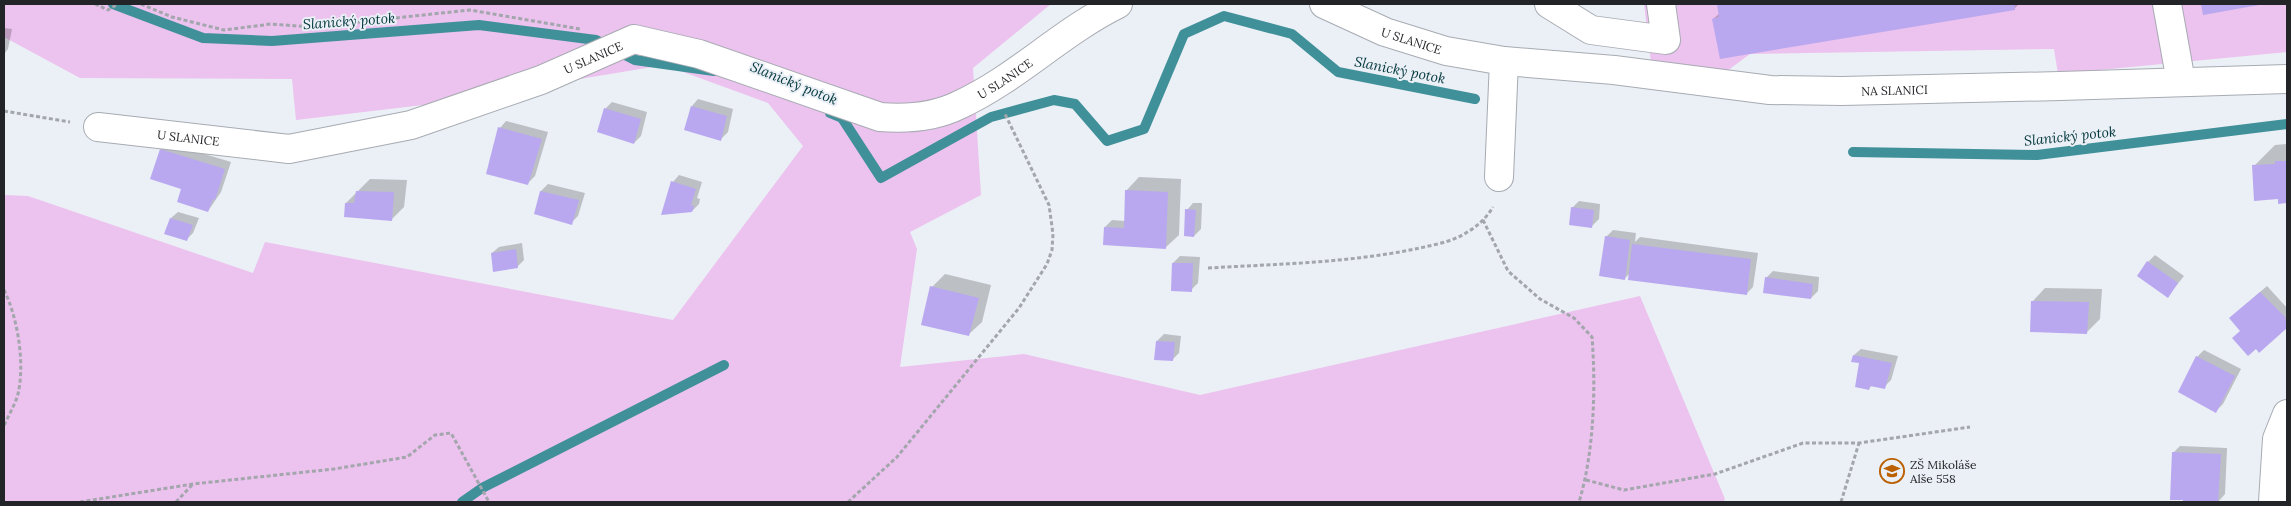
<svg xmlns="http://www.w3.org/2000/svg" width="2291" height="506" font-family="Lora,serif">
	<rect width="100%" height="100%" fill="#ebeff6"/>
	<!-- green -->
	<g fill="#ecc2ee">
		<path d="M4,4H1051L973,68L981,195L910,232L917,249L900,367L1024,354L1200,395L1640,296L1725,499L1723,502H4V195L28,196L253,273L265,242L673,320L803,146L768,103L664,65L423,105L296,120L292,79L80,78L4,37Z"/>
		<path d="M1644,4H2287V52L2058,74L2054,49L1750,54L1727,71L1651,62Z"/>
	</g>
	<!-- shadow -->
	<g fill="#0003">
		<path d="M1718,4H2019L2014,9L1713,19L1720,13Z"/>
		<path d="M2202,4H2258L2204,13Z"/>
		<path d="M4,28L12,29L8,49L4,54Z"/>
		<path d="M698,99L733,109L728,132L721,139L692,106Z"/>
		<path d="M612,102L647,112L641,136L634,143L605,109Z"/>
		<path d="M506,121L548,132L535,176L528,183L500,128Z"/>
		<path d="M168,143L231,162L221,192L208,211L183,188L161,150Z"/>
		<path d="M2287,144V202L2279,203V198L2254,166L2275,145Z"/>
		<path d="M679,175L702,182L697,198L700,199L699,204L692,211L673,182Z"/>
		<path d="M1139,177L1181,179L1179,235L1165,248L1105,227L1112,220L1125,221L1126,191Z"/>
		<path d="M370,179L407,180L404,207L391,220L346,203Z"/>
		<path d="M548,184L585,193L578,216L571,223L535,213L541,191Z"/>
		<path d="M1579,201L1600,204L1599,219L1592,226L1572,208Z"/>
		<path d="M1193,203H1202L1201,229L1194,236L1187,210Z"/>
		<path d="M178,212L199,218L193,233L186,240L171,218Z"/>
		<path d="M1613,230L1636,233L1635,242L1640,237L1758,253L1753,287L1746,294L1630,273L1624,279L1606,237Z"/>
		<path d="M522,243L524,260L517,267L492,253L499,247Z"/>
		<path d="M2155,255L2184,276L2168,296L2148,262Z"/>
		<path d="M1180,256L1200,257L1198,283L1191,290L1173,263Z"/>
		<path d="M1773,271L1819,277L1818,291L1811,298L1766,278Z"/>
		<path d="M945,274L991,285L982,322L968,335L932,287Z"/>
		<path d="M2267,286L2287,308V326L2260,351L2241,331L2237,312Z"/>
		<path d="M2045,288L2102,289L2100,319L2086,333L2032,302Z"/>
		<path d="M1164,334L1181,336L1179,353L1172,360L1157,341Z"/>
		<path d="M1861,349L1898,356L1891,380L1884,387L1872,385L1869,389L1861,362L1854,355Z"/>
		<path d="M2204,350L2241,369L2223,404L2216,411L2197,357Z"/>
		<path d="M2180,446L2227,448L2225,494L2218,502H2184L2173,453Z"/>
	</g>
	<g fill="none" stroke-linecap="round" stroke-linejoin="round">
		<!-- stream -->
		<g stroke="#3f9099" stroke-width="10">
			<path d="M113,4L203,38L272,41L479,25L596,40L635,60L714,71"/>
			<path d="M830,113L842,118L881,178L991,117L1054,100L1075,104L1107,141L1144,129L1184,34L1224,16L1292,34L1338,72L1475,99"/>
			<path d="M1853,152L2037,155L2287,124"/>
			<path d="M462,502L482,488L724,365"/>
		</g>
	</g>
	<!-- building -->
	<g fill="#b9a8f0">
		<path d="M1717,4H2015V10L1720,59L1712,19L1719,17Z"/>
		<path d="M2201,4H2259V5L2203,15Z"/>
		<path d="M691,106L727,116L721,141L684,130Z"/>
		<path d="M604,108L641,119L634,144L597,132Z"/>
		<path d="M498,127L542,139L528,185L486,174Z"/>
		<path d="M160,149L225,169L215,200L213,199L208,212L177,202L181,189L150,179Z"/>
		<path d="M2275,161H2287V203L2278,204V199L2254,201L2252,165L2275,164Z"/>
		<path d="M671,181L696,189L691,205L694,206L692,212L661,215Z"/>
		<path d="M1125,190L1168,192L1166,249L1103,245L1104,227L1124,228Z"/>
		<path d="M356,191L394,192L392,221L344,217L345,203H354Z"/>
		<path d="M540,191L579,200L572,225L534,214Z"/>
		<path d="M1571,207L1594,210L1592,228L1569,225Z"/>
		<path d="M1185,209L1196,210L1194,237L1184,236Z"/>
		<path d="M170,218L193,225L187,241L164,234Z"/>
		<path d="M1605,236L1630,240L1625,280L1599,276Z"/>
		<path d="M1632,244L1751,259L1747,295L1628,280Z"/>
		<path d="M516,249L518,268L493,272L491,253Z"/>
		<path d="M2147,261L2178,283L2168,298L2137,276Z"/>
		<path d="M1172,263H1193L1192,292L1171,291Z"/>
		<path d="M1765,277L1813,284L1811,299L1763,293Z"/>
		<path d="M930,286L979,298L969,336L921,325Z"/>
		<path d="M2260,292L2285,317L2287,328L2259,353L2256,349L2248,356L2232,338L2240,331L2229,318Z"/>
		<path d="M2031,301L2089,302L2087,334L2030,332Z"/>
		<path d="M1156,341L1175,342L1173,361L1154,360Z"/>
		<path d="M1853,355L1892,363L1885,389L1870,386L1869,390L1855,387L1859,363L1851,362Z"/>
		<path d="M2196,356L2235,376L2216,413L2178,392Z"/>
		<path d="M2172,452L2221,454L2218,502H2183V500H2170Z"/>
	</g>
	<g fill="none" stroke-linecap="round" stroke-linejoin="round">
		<defs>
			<g id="minor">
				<path id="s1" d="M1324,4L1385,32L1446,51L1504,61L1614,70L1770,90L1842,91L2060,86L2287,79"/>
				<path d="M1549,4L1591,30L1666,40L1661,4"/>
				<path d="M2167,4L2181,82"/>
				<path id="s2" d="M98,127L289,149L411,125L541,80L634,39L699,54L880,117C906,119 935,117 959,105C1016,79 1061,32 1118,4"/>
				<path d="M1499,177L1504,61"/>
				<path d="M2273,502L2277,439L2287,414"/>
			</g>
		</defs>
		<!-- minor casing -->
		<use href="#minor" stroke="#a7abb2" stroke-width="30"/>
		<!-- path -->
		<g stroke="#a3a6ac" stroke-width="3" stroke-dasharray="4 2.5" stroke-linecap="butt">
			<path d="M95,4L108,10L118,4"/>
			<path d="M141,4L172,17L224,30L271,24L311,27L470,10L580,29"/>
			<path d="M4,111L70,122"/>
			<path d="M1483,220L1508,271L1540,299L1574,318L1592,337C1596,388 1594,453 1579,502"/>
			<path d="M1208,268C1277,264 1347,263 1415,249C1433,245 1453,242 1469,231C1479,225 1487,217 1493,207"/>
			<path d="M4,290C18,318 25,364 18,394C15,405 8,416 4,426"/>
			<path d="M1586,480L1624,490L1715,474L1803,443H1859L1970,427"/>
			<path d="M80,502L193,484L334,469L407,457L435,435L451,433L489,502"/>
			<path d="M176,502L193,484"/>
			<path d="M848,502L897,457L1019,308L1047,264L1052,250L1053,234L1049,205L1005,114"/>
			<path d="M1841,502L1859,443"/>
		</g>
		<!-- minor -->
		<use href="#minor" stroke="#fff" stroke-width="28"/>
	</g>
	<!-- icons -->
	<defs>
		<symbol id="school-ring" viewBox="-11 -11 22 22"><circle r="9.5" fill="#ebeff6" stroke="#ba5f02" stroke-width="1.5"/><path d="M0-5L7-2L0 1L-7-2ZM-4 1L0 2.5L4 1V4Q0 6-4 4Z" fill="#ba5f02"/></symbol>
	</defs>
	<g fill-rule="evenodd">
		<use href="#school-ring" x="1878" y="457" width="28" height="28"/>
	</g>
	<g text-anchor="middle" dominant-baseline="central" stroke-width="4" stroke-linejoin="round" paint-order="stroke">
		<!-- street labels -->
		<g font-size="12" fill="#232427" stroke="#ebeff6">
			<text stroke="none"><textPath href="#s1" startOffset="95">U SLANICE</textPath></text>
			<text stroke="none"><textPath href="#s2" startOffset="511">U SLANICE</textPath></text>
			<text stroke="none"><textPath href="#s2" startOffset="948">U SLANICE</textPath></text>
			<text stroke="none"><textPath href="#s1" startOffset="582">NA SLANICI</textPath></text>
			<text stroke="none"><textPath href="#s2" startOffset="91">U SLANICE</textPath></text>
		</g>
		<!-- poi labels -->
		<g font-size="12" fill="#232427" stroke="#ebeff6" text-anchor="start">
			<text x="1910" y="464">ZŠ Mikoláše<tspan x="1910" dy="14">Alše 558</tspan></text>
		</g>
		<!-- water labels -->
		<g font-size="14" font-style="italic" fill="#00373c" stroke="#ebeff6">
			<text transform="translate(349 21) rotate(-4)">Slanický potok</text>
			<text transform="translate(1400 70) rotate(11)">Slanický potok</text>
			<text transform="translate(794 83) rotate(22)">Slanický potok</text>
			<text transform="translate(2070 136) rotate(-6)">Slanický potok</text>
		</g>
	</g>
	<!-- border -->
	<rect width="2291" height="506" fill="none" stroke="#232427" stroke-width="10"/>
</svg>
